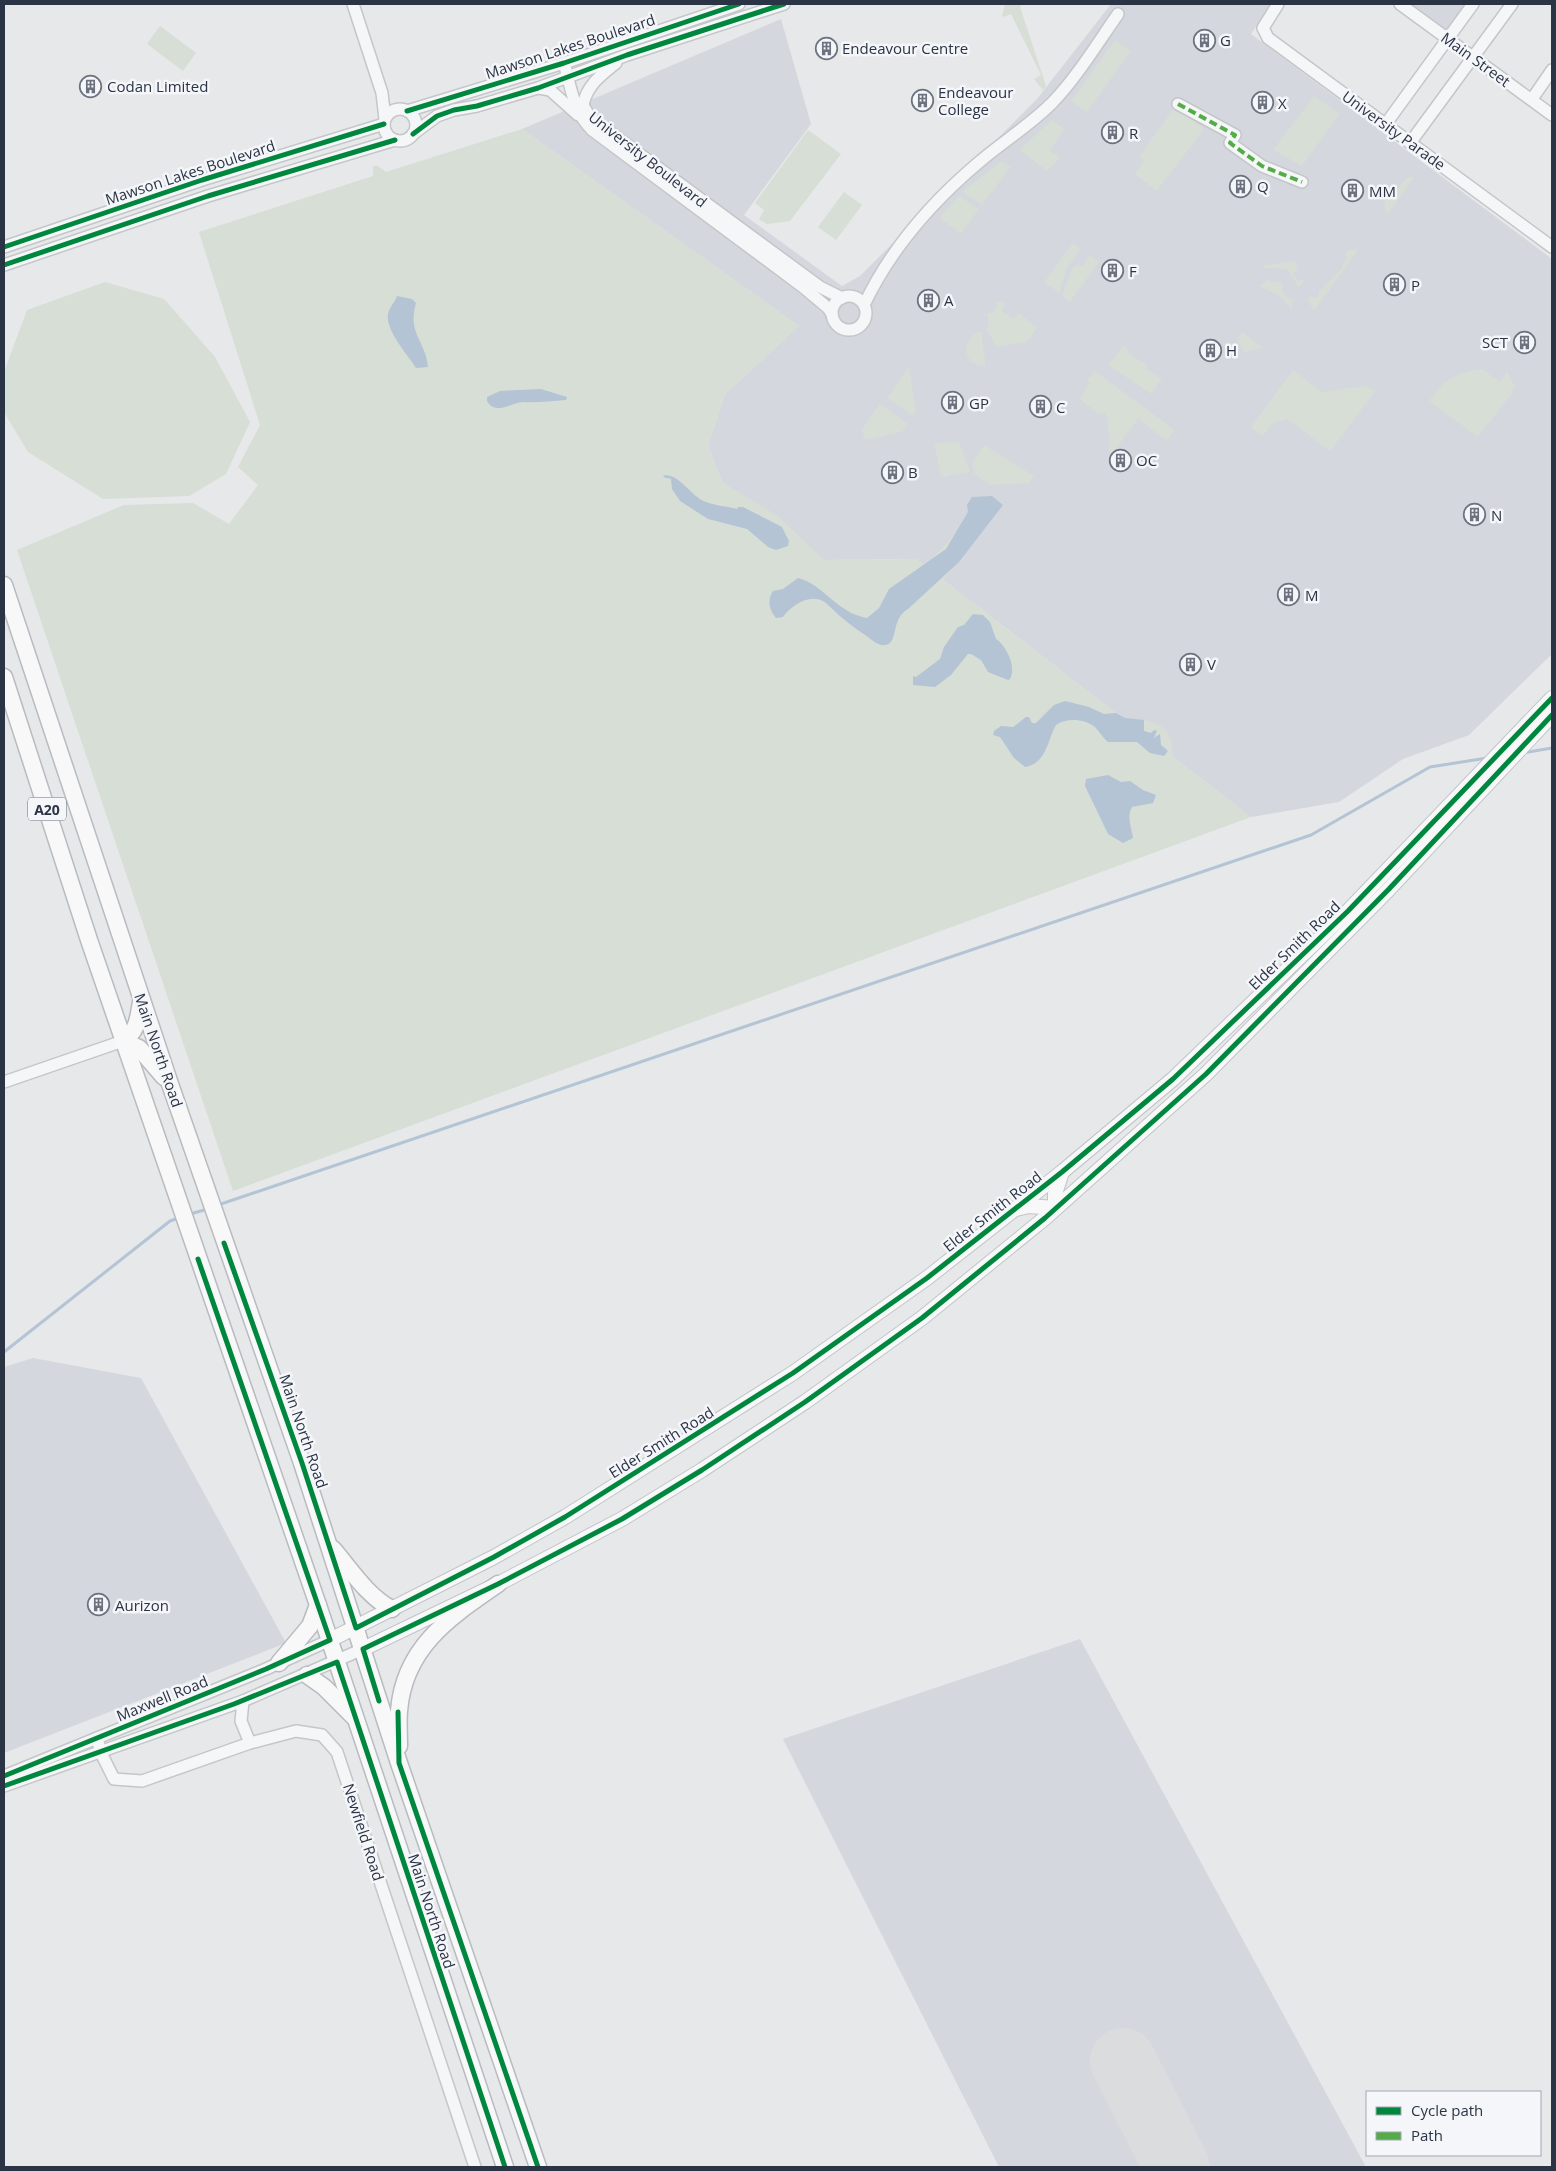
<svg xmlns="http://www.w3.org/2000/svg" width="1556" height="2171" font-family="'Open Sans',sans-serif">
	<rect width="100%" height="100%" fill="#e6e8ea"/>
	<!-- built -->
	<g fill="#d4d7dd">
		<path d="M1111,4H1271L1251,34L1552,259V654L1469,735L1403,759L1339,802L1251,817L916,559L824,560L722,482L708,446L725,394L799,326L522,129L781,19L811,124L744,215L842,286L860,276L1037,99Z"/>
		<path d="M1400,4H1473L1448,39Z"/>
		<path d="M33,1358L141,1378L286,1643L4,1753V1367Z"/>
		<path d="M1080,1639L1366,2167H999L783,1739Z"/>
	</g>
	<!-- green -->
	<g fill="#d6ded6">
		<path d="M1005,4H1022L1020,7L1046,86L1043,90L1034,79L1041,75L1011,14L1003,17L1002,16Z"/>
		<path d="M160,26L196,53L183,71L147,44Z"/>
		<path d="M1115,40L1131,51L1087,112L1071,101Z"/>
		<path d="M1314,96L1340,114L1302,166L1273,150Z"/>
		<path d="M1175,107L1204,129L1157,191L1136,175V172L1144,160L1139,156Z"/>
		<path d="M1052,120L1065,129L1050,150L1060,158L1047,171L1019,150Z"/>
		<path d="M522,129L799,326L725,394L708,446L722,482L778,516L824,560L916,559L922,564L931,560L958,531L946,549L925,566L940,578L959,562L943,580C953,588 992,614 996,621L1167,752V749L1161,745L1160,734L1153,739L1151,733L1144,731V720C1167,724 1172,735 1173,757L1251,817L233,1191L17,550L124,505L193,503L229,524L258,485L238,467L260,425L199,232L373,176V166H378L386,172Z"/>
		<path d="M808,130L841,154L790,221L767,224L759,219L764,210L755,203Z"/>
		<path d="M1001,161L1011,167L982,205L962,192Z"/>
		<path d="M1408,177L1414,178L1387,215L1384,202Z"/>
		<path d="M844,192L862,205L836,240L818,227Z"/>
		<path d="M959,196L979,209L961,234L940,218L942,214Z"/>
		<path d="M1073,243L1081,249L1067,268L1059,293L1044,282Z"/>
		<path d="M1349,249L1357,250L1356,253L1314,311L1307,299L1311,296L1315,298L1319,295V291L1340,271L1347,258L1345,254Z"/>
		<path d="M1090,255L1099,262L1070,302L1062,296L1071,271L1076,264L1082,266Z"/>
		<path d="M1295,261L1298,268L1293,273L1298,281L1303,279L1304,281L1299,288L1287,269L1264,268L1263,265Z"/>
		<path d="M1269,279L1271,283L1279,281L1284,287L1281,290L1290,300L1293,298L1292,310L1280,296L1259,286Z"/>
		<path d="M105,282L164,299L215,357L250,422L226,474L189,496L103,499L28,452L4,412V372L27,310Z"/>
		<path d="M1002,301L1006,303L1001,310L1013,319L1019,313L1037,328L1027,342L996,347L986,328L989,325L987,313H993L997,307L996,303Z"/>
		<path d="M981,331L986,366C962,368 959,337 981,331Z"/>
		<path d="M1242,332L1263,348L1244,352L1239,344L1238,338Z"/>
		<path d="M1124,345L1129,349L1128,353L1148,366L1147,369L1162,379L1151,394L1108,365Z"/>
		<path d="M909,366L916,412L913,416L887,398Z"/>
		<path d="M1482,369L1500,382L1507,372L1515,386L1512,390L1513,392L1478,437L1429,401C1445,380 1455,372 1482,369Z"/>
		<path d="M1293,370L1322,392L1364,386L1376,390L1330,451L1287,419L1273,423L1263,436L1251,427Z"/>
		<path d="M1095,371L1175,430L1167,441L1138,419L1112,454L1109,452V434L1106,413L1099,414L1079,399L1090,383L1087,380Z"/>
		<path d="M880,404L908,424L902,432L864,440L862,429Z"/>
		<path d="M959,442L970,472L941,477L934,443Z"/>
		<path d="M984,445L1034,476L1029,483L990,485L974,473L972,464Z"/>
	</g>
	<!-- water -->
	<g fill="#b4c4d5">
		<path d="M397,296L412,299L416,303C407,334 426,341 428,367L416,368C408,355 385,330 388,314C389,308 395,302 397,296Z"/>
		<path d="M541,389L567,397L566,400C551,401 538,403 523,402C515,402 506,409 496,408C492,407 489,405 487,401V397L500,391Z"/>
		<path d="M665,475C682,476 690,496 706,502C716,506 727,506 737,509L738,507H743L782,527L789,541L788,546L776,550L768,547L747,529L708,519L680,501L672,489L671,479L663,477Z"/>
		<path d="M992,496L1003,505L959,562L908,609C890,619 899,644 885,645C879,646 873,641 868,637C861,632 853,627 846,621C839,616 833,609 826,603C811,592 792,605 783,617L776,618C769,610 767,600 773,591L783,589L798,578C823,584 837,613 867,618L879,608L889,589L946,549L968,512L967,505L972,497Z"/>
		<path d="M973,614L983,615L990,622L996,639C1006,645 1017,668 1010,679L1008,680L988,672L981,660L971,654H968L951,675L935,687L913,685V676L916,677L940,659L944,647L958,627L964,625Z"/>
		<path d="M1065,701L1089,707L1104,714L1116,713L1125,718L1144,720V731L1151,733L1154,730L1157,731L1154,738L1160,734L1161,745L1168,751L1164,756L1150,753L1137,742H1108C1103,738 1100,732 1095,727C1085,719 1067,717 1056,725C1047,741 1047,763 1025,767L1014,758L1000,737L993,735L994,731L1001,726L1013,727L1026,717H1029L1032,723H1036L1054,705Z"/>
		<path d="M1108,775L1121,782L1130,781L1143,790L1156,795L1153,803L1132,807C1126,816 1132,829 1133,838L1123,843L1108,834L1085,786L1086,779Z"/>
	</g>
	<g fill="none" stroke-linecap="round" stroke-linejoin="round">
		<!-- stream -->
		<g stroke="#b4c4d5" stroke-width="3">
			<path d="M1523,753L1552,748"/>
			<path d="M218,1205L1311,835L1430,767L1487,758"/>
			<path d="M190,1214L208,1209"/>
			<path d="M4,1352L170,1221L179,1218"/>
		</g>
		<!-- runway -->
		<path stroke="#dadcde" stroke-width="66" d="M1123,2061L1177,2167"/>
		<defs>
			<g id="minor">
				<path d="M353,4L382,93L385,119"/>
				<path d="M1278,4L1263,28L1268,38L1552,247"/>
				<path d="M1400,4L1552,115"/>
				<path d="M564,63C571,87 573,111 592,130L803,287L828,308L832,314"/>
				<path d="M539,88L550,90L578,115"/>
				<path d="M1532,99L1552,70"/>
				<path d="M1178,104L1235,135L1230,143L1262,166L1302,182"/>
				<path d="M583,105C587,85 601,75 616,63"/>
				<path d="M584,107L590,117L596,122L820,287L842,298"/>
				<circle cx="400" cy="125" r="16"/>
				<path d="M407,111L564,63L739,4"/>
				<path d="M1385,125L1473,4"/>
				<path d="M413,134L437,116L454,110L477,106L538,88L627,55L784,4"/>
				<path d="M1410,143L1512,4"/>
				<path d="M4,247L202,180L384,124"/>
				<path d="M4,265L208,196L395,140"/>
				<circle cx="849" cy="313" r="17"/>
				<path d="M864,305C890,250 932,202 978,163C1002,142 1029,126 1052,103C1077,77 1097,44 1118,14"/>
				<path d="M4,1082L123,1041"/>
				<path d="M243,1701L241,1721L250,1743"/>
				<path d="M97,1738L101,1753L114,1779L142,1781L250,1743L296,1731L322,1735L337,1752L475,2167"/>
				<path d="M4,1776L266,1669L330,1640"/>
				<path d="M4,1786L243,1701L363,1649"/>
			</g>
			<g id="major">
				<path d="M1055,1208V1194L1062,1172"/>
				<path d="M1016,1209L1029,1206L1055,1208"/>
				<path d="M330,1640L494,1557L565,1517L793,1373L927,1278L1062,1172L1173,1079L1348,911L1552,698"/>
				<path d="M363,1649L498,1584L622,1519L702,1470L805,1402L922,1318L1045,1218L1206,1074L1389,889L1552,715"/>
			</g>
			<g id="highway">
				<path d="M4,585L170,1084L302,1463L399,1763L538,2167"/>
				<path d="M4,677L89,940L318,1605L505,2167"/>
				<path d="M123,1041L139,1048L164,1077"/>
				<path d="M123,1041C138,1031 138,1018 141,1002"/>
				<path d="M333,1549C351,1570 368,1597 392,1609"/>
				<path d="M279,1663L310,1626L318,1605"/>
				<path d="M307,1675L324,1687L354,1717"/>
				<path d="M399,1746C399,1734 398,1722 399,1711C404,1647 450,1617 498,1584"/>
			</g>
		</defs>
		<!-- minor casing -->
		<use href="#minor" stroke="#c4c6c8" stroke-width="14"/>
		<!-- major casing -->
		<use href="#major" stroke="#c2c5c8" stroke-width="16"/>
		<!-- highway casing -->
		<use href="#highway" stroke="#b8bbbf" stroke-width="19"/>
		<!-- minor -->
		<use href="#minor" stroke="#f5f6f7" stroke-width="11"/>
		<!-- major -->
		<use href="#major" stroke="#f8f8f8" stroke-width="14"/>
		<!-- highway -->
		<use href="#highway" stroke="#f8f8f8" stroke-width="16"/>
		<!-- quiet -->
		<path stroke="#54ac47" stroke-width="4" stroke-dasharray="8 4" stroke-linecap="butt" d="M1178,104L1235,135L1230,143L1262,166L1302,182"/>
		<defs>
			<g id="cycleway">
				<path d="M407,111L564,63L739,4"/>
				<path d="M413,134L437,116L454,110L477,106L538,88L627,55L784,4"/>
				<path d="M4,247L202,180L384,124"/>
				<path d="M4,265L208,196L395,140"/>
				<path d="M224,1243L302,1463L356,1628L494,1557L565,1517L793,1373L927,1278L1062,1172L1173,1079L1348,911L1552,698"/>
				<path d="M379,1701L363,1649L498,1584L622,1519L702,1470L805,1402L922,1318L1045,1218L1206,1074L1389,889L1552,715"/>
				<path d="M398,1712L399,1763L538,2167"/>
				<path d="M4,1776L266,1669L330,1640L198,1259"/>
				<path d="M4,1786L234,1704L337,1662L505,2167"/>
			</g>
		</defs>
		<!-- cycleway casing -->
		<use href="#cycleway" stroke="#f4f6f9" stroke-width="8"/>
		<!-- cycleway -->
		<use href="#cycleway" stroke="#00873e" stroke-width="5"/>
	</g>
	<!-- icons -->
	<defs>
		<symbol id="building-ring" viewBox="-11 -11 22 22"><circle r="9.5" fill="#f4f6f9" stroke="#6c737f" stroke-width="1.5"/><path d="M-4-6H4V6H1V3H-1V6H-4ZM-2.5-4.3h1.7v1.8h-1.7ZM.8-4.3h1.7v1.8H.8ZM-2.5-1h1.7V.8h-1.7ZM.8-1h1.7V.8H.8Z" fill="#6c737f"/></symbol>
	</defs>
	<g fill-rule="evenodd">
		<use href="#building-ring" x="1192" y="28" width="25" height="25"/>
		<use href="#building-ring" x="814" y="36" width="25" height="25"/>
		<use href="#building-ring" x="78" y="74" width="25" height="25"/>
		<use href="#building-ring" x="910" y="88" width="25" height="25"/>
		<use href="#building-ring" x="1250" y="90" width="25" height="25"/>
		<use href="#building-ring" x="1100" y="120" width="25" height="25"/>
		<use href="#building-ring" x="1228" y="174" width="25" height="25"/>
		<use href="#building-ring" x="1340" y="178" width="25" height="25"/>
		<use href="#building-ring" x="1100" y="258" width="25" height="25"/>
		<use href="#building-ring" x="1382" y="272" width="25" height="25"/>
		<use href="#building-ring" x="916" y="288" width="25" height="25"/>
		<use href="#building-ring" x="1512" y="330" width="25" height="25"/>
		<use href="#building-ring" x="1198" y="338" width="25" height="25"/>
		<use href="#building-ring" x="940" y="390" width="25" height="25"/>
		<use href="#building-ring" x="1028" y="394" width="25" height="25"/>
		<use href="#building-ring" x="1108" y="448" width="25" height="25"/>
		<use href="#building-ring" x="880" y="460" width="25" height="25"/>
		<use href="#building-ring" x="1462" y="502" width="25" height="25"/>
		<use href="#building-ring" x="1276" y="582" width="25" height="25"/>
		<use href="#building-ring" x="1178" y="652" width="25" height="25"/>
		<use href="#building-ring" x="86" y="1592" width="25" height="25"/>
	</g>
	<g text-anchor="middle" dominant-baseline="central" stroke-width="5" stroke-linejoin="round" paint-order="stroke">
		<!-- shield labels -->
		<rect fill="#f4f6f9" stroke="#676e7b" stroke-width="1" x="28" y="797.5" width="38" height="23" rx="4"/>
		<g font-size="14" font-weight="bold" fill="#2b3445">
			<text x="47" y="809">A20</text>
		</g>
		<!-- poi labels -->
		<g font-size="15" fill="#2b3445" stroke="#f4f6f9" text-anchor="start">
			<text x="1220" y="40">G</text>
			<text x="842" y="48">Endeavour Centre</text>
			<text x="107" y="86">Codan Limited</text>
			<text x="938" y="92">Endeavour<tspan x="938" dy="17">College</tspan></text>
			<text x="1278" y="103">X</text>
			<text x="1129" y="133">R</text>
			<text x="1257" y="186">Q</text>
			<text x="1369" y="191">MM</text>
			<text x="1129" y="271">F</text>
			<text x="1411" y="285">P</text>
			<text x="944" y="300">A</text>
			<text x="1508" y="342" text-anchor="end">SCT</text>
			<text x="1226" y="350">H</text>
			<text x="969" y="403">GP</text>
			<text x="1056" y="407">C</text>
			<text x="1136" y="460">OC</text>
			<text x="908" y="472">B</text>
			<text x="1491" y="515">N</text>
			<text x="1305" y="595">M</text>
			<text x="1207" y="664">V</text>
			<text x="115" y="1605">Aurizon</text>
		</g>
		<!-- street labels -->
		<g font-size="15" fill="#2b3445" stroke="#f4f6f9">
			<text transform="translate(570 46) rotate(-18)">Mawson Lakes Boulevard</text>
			<text transform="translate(1476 59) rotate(36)">Main Street</text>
			<text transform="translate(1394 130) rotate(36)">University Parade</text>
			<text transform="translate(648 159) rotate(38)">University Boulevard</text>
			<text transform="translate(190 172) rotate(-18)">Mawson Lakes Boulevard</text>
			<text transform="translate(1294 945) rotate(-44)">Elder Smith Road</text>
			<text transform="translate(159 1050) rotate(71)">Main North Road</text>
			<text transform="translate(992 1211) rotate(-38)">Elder Smith Road</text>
			<text transform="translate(304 1431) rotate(71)">Main North Road</text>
			<text transform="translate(661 1442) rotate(-32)">Elder Smith Road</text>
			<text transform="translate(162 1698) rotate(-22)">Maxwell Road</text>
			<text transform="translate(364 1832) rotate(72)">Newfield Road</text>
			<text transform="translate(432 1911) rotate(72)">Main North Road</text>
		</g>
	</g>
	<!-- border -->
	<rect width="1556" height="2171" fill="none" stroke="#2b3445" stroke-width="10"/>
	<!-- legend -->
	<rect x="1366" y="2091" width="175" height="65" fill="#f4f6f9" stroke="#a4a8b1"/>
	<rect x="1376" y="2107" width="25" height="8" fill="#00873e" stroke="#a4a8b1"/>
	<text x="1411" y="2116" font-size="15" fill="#2b3445">Cycle path</text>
	<rect x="1376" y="2132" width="25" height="8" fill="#54ac47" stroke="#a4a8b1"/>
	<text x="1411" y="2141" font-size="15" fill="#2b3445">Path</text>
</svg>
